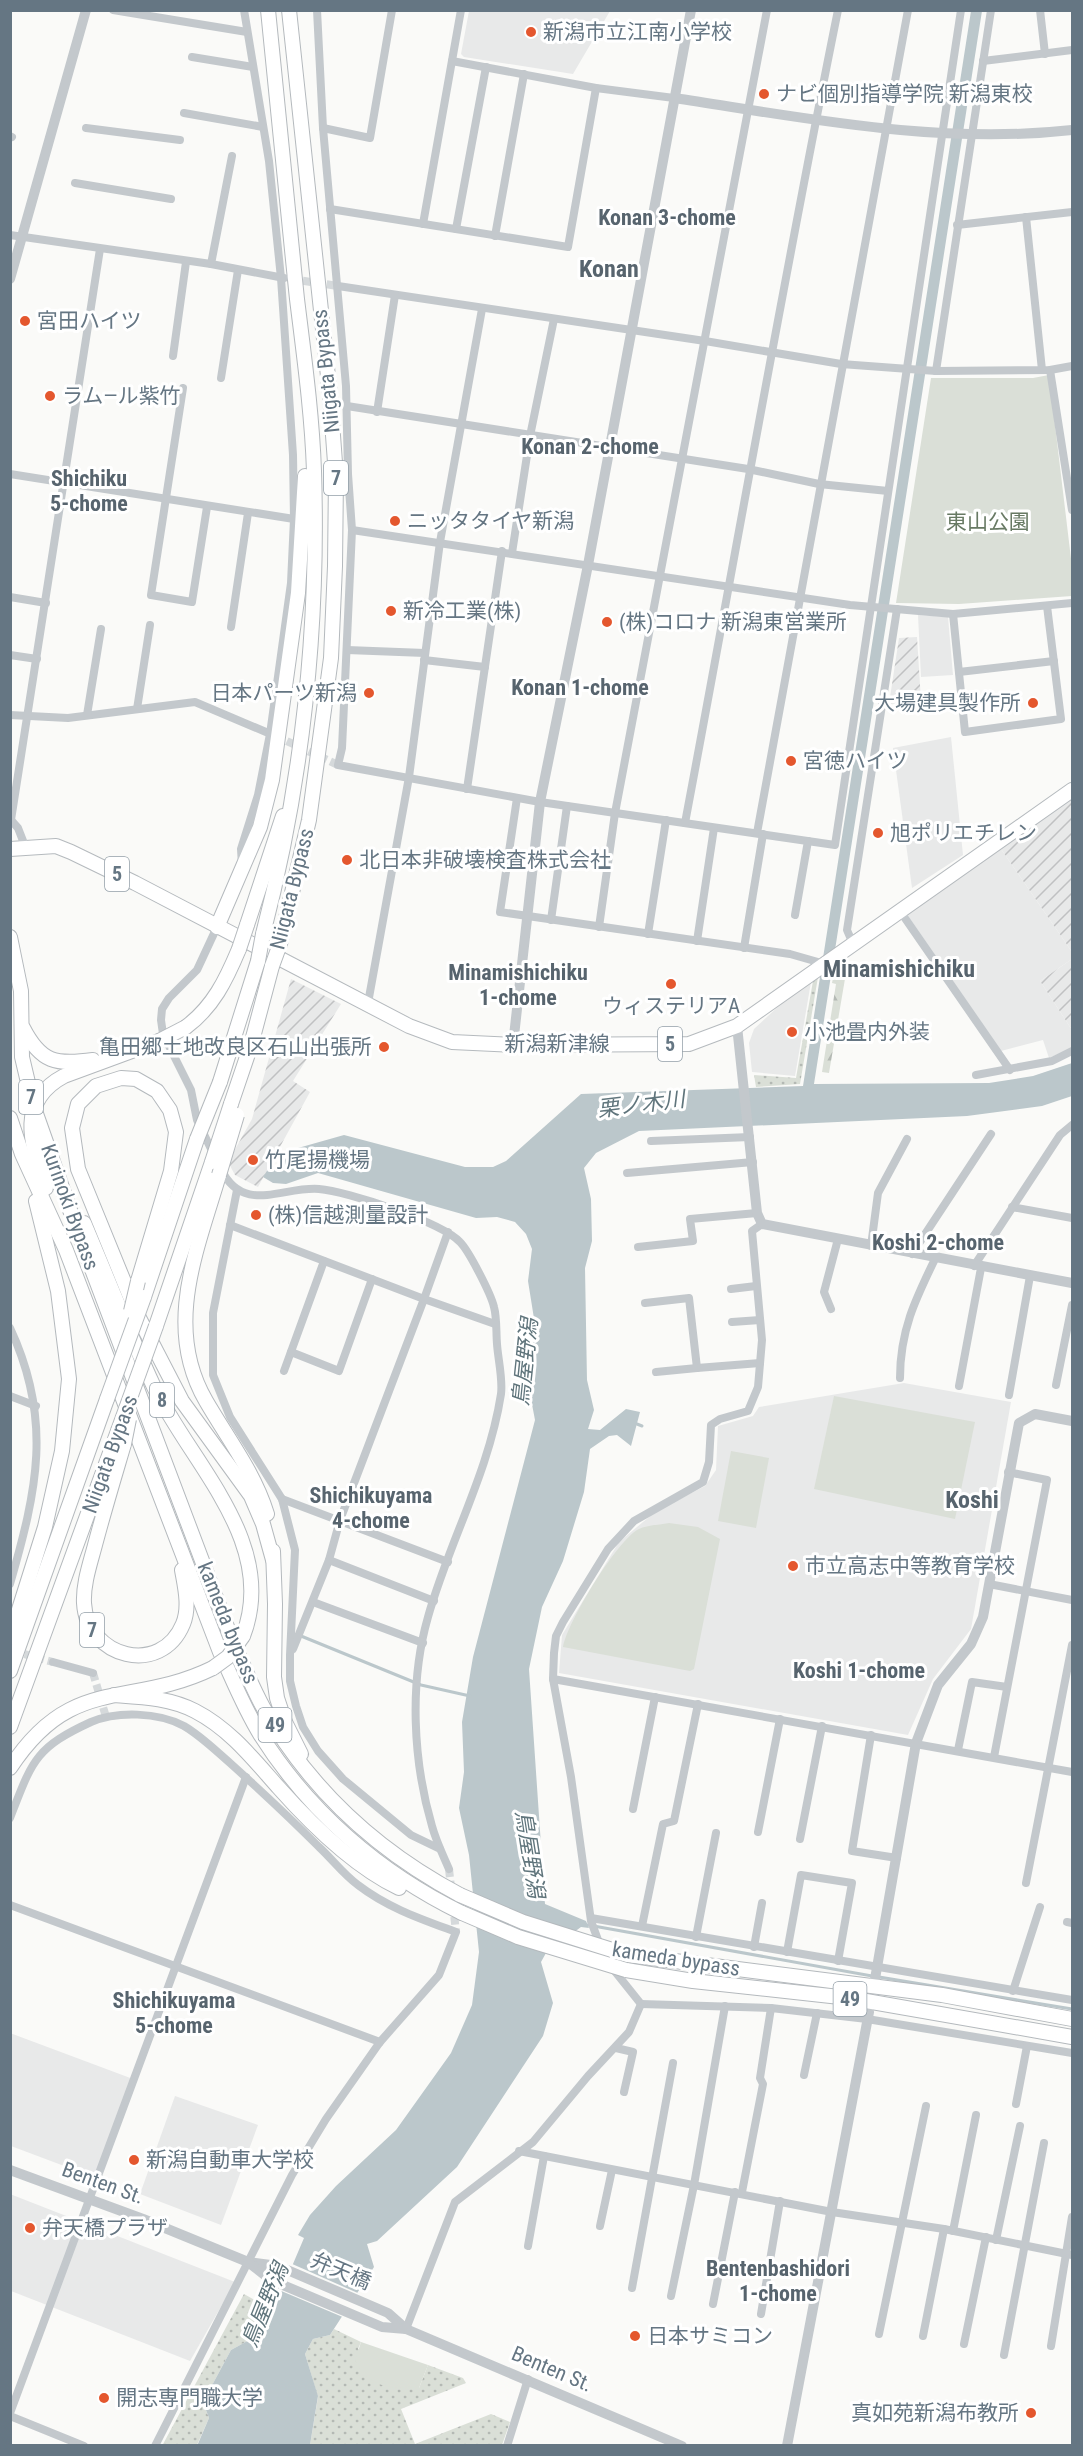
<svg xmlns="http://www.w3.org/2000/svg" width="1083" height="2456" font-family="'Roboto Condensed','Noto Sans JP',sans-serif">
	<defs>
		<pattern id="industrial-furrows" width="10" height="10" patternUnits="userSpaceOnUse" patternTransform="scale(1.5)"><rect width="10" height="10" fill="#e8e9e9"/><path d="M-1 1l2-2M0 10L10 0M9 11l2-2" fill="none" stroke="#c0c1c2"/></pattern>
		<pattern id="grass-dots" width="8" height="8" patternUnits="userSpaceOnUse" patternTransform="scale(1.5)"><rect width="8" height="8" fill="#dadfd7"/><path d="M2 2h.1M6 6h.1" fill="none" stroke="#b4b9b4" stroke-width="1.8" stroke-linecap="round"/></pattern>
		<pattern id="forest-firs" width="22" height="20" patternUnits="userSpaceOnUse" patternTransform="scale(1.5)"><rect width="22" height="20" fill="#dadfd7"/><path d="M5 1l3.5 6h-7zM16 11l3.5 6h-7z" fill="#b4b9b4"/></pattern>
	</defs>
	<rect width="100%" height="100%" fill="#fafaf8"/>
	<!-- built -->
	<g fill="#e8e9e9">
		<path d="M469,11V10L610,11L573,74L464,57L461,54Z"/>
		<path d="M918,615L948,617L953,675L921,677Z"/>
		<path d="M951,737L963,855L912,888L893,748Z"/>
		<path d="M1001,849L1072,952V959L1040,981L1072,1030V1048L1049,1058L1043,1040L1001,1051L906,913Z"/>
		<path d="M811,982L795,1076L752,1072L749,1043L754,1029L782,1003Z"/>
		<path d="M904,1383L1011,1402L971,1629L933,1679L908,1735L559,1673L562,1635L619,1542L655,1512L705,1486L716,1470L718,1426L753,1416L759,1407Z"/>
		<path d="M10,2033L133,2079L96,2178L11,2146Z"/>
		<path d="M175,2096L258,2125L221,2225L140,2194Z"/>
		<path d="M10,2194L235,2282L190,2361L11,2291Z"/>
	</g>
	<!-- industrial -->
	<g fill="url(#industrial-furrows)">
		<path d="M917,637L921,701L889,704L899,638Z"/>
		<path d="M1072,799V952L1001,849Z"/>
		<path d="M1072,959V1030L1040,981Z"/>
		<path d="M291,979L341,1004L293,1081L310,1092L258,1187L235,1175L228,1162L252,1119Z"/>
	</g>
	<!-- grass -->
	<g fill="url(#grass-dots)">
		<path d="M818,977L800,1084L756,1087L754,1075L796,1078L813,981Z"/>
		<path d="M244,2294L265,2306L251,2339L231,2350L203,2402L209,2418L197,2445L162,2446Z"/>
		<path d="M334,2329L361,2342L358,2349L419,2388L428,2365L463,2378L466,2383L401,2409L415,2444L491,2414L510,2422L502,2445H310L318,2397L305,2354L313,2339L330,2335Z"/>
	</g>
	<!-- forest -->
	<path fill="url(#forest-firs)" d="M845,961L847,967L829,1073L822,1072L836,984L832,983L835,968Z"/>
	<!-- green -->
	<g fill="#dadfd7">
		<path d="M1049,375L1072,567V596L959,604L896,603L931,378H1033Z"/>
		<path d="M834,1396L975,1422L955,1519L814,1489Z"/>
		<path d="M731,1451L769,1458L756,1528L718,1521Z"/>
		<path d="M669,1523L698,1527L720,1539L694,1669L690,1671L563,1647C568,1621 615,1544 637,1530C645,1525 660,1525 669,1523Z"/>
		<path d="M361,2342L428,2365L419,2388C390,2388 370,2389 355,2361Z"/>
	</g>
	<!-- water -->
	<path fill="#bbc7cb" d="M971,11H982L814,1084L989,1083L1033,1076L1072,1063V1096L1042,1106L967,1116L639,1131L596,1153L584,1168L591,1199L592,1241L585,1268L587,1380L594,1410L588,1429L600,1430L626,1409L640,1412L631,1446L617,1435L609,1436L590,1449L584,1492L563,1561L542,1607L529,1669L545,1904L586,1921L589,1928L581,1927L546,1953L541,1962L553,2003L543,2036L457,2167L377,2241L367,2244L374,2267L330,2335L313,2339L305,2354L318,2396L310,2445L197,2446L209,2418L203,2402L231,2350L251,2339L262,2315L270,2318L304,2238L298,2235L310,2215L336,2186L396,2130L451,2053L472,2005L479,1952L469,1855L459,1808L464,1772L462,1722L473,1657L535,1420L526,1373L536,1331L528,1281L532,1249L526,1234L515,1222L497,1217L476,1218L318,1173L286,1184L273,1183L263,1177L270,1166L276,1169L282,1165L291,1150L344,1135L465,1167H493L506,1161L581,1094L803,1086Z"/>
	<!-- pier -->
	<path fill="#fafaf8" d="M290,2263L360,2294L345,2318L279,2290Z"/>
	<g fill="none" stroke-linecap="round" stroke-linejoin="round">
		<!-- stream -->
		<g stroke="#bbc7cb" stroke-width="3">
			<path d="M637,1424L642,1426"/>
			<path d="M301,1636L421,1685L470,1696"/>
			<path d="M588,1925L872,1976"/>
			<path d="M879,1977L1072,2009"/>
		</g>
		<!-- minor-tunnel -->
		<g stroke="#d5d9db" stroke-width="8" stroke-dasharray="8 4" stroke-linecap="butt">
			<path d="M291,279L338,286"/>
			<path d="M276,736L338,765"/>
			<path d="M13,1651L53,1662"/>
			<path d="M93,1673L106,1717"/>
			<path d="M449,1869L456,1932"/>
		</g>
		<defs>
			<path id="primary" d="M10,849L56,846L71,852L135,883L409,1026L452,1042L513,1045L689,1044L737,1026L1072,790"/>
			<g id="trunk">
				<path d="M247,925L283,816"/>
				<path d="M217,927L260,827L272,780L298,593L305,476"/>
				<path d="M263,934C302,784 319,626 314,471C312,413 304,356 297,299C287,203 278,107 268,10"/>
				<path d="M10,937L21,991L22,1057L34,1108L76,1227L232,1640C242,1662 251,1685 263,1707C310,1790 377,1851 460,1895"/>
				<path d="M280,944L309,820L331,658L335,566L336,476L330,395L289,10"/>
				<path d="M186,1027C213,1007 226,980 239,949"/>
				<path d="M23,1028C41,1063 56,1065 93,1060"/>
				<path d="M220,1082L258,961"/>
				<path d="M231,1104L251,1045L272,966"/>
				<path d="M10,1118L22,1154L66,1250L220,1652C233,1680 244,1708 260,1734C309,1812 380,1873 462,1913"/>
				<path d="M219,1175C197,1250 163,1327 206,1401C228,1439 254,1472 267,1514"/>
				<path d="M46,1188C32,1146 15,1102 64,1076L159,1041"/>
				<path d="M84,1223C107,1277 129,1333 154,1387C191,1464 279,1543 243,1636"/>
				<path d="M138,1281L171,1171L176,1132L170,1110L157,1091L136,1079L121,1078L96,1086L78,1104L72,1128L78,1169L138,1316L182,1401L251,1496L263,1524L273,1560"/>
				<path d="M144,1297L197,1139"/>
				<path d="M156,1326L212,1162"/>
				<path d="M124,1444C114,1478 104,1511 95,1545C90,1564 83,1584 84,1603C87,1658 161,1677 183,1624C190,1607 185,1587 182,1570"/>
				<path d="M273,1551L275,1604L274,1677L277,1698L285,1722L301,1754"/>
				<path d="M10,1638L45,1527L62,1451L69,1379L58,1291L36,1201"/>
				<path d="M10,1671L107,1399"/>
				<path d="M114,1695C142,1697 170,1698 195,1711C230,1729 254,1760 279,1788C311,1824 355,1867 399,1888"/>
				<path d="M10,1727L118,1431"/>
				<path d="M10,1768C72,1673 129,1709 213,1668"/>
				<path d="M628,1955L942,1995L1072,2019"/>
				<path d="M626,1970L693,1981L849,1998L1072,2037"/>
			</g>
		</defs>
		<!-- primary casing -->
		<use href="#primary" stroke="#b5babe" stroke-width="16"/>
		<!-- trunk casing -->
		<use href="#trunk" stroke="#b4b9bd" stroke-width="16"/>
		<!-- minor -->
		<g stroke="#c3c8cc" stroke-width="8">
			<path d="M113,10L247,32"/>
			<path d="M317,10L323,128L346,386L348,474L352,530L342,748L338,765L540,802L835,845L961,10"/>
			<path d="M1040,10L1045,54"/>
			<path d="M192,57L253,67"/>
			<path d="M452,61L596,88L674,98"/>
			<path d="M983,61L1072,50"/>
			<path d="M184,113L263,127"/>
			<path d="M86,128L180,140"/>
			<path d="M323,128L370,138L392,10"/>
			<path d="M10,136L12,137"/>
			<path d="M75,183L171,199"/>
			<path d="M330,209L568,247L596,88"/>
			<path d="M1026,217L1042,370"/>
			<path d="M423,224L461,10"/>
			<path d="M957,225L1072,212"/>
			<path d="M456,229L486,67"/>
			<path d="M10,235L211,264L284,278"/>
			<path d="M495,236L524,74"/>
			<path d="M211,264L232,156"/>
			<path d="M338,286L705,341L841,364L936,371L1050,370L1072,366"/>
			<path d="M173,356L186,262"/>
			<path d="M1050,370L1072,510"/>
			<path d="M936,371L991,10"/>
			<path d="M221,378L238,270"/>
			<path d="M183,388L151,595L192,602L207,507"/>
			<path d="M347,406L748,469L819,484L888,491"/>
			<path d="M377,412L395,295"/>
			<path d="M10,474L294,519"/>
			<path d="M352,530L850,605L953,614L1072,603"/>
			<path d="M512,553L530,436L554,319"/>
			<path d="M10,597L46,603"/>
			<path d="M953,614L965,732L1061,719L1047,606"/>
			<path d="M231,627L248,513"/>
			<path d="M347,650L425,653"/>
			<path d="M10,655L37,659"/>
			<path d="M424,660L485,667"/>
			<path d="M959,672L1054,661"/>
			<path d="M137,709L150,625"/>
			<path d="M10,715L68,718L195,702L273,735"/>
			<path d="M87,715L101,629"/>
			<path d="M467,789L502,551"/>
			<path d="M517,798L500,912L790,954L825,964"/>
			<path d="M10,819L18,828L25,846"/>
			<path d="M11,820L100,249"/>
			<path d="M685,823C736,552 783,281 838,10"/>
			<path d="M757,833L908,10"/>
			<path d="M242,865L241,849L258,795L270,734L291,583L294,519L293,455L281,278L269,161L244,10"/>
			<path d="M900,911L1010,1070"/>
			<path d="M795,915L808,841"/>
			<path d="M551,920L567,806"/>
			<path d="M599,927L615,813L767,10"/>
			<path d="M648,934L666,820"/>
			<path d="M697,941L714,828"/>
			<path d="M853,944L847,930L897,609"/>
			<path d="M744,948L763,834"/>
			<path d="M368,1003L409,777L440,542L482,309"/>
			<path d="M976,1075L1052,1061L1072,1051"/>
			<path d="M651,1141L750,1137"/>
			<path d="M214,1155L197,1120L191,1090L163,1034L161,1020L162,1009L169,998L197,970L217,927"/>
			<path d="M221,1169C243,1215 283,1186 319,1189C347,1191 441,1222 460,1242C469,1251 491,1294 494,1307C497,1318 496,1332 497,1344C498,1359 503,1379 501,1394C489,1472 449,1542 428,1617C409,1683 413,1761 432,1826C436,1841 443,1855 449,1869"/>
			<path d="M627,1173L753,1162"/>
			<path d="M237,1190L213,1313V1375L230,1417L282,1499L295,1550L290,1655V1681L296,1706L303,1727L318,1751L343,1779L411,1835L440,1849"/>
			<path d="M1012,1207L1072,1218"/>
			<path d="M230,1225L424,1299L340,1520L329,1560L293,1649"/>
			<path d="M448,1232L424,1299L495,1324"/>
			<path d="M871,1246L878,1193L907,1139"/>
			<path d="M638,1247L693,1241L690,1219L757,1213"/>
			<path d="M912,1254L991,1134"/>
			<path d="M974,1266L1060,1135L1072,1125"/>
			<path d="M731,1289L756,1286"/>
			<path d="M645,1303L689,1298L697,1368L760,1363"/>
			<path d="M831,1309L824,1292L838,1239"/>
			<path d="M732,1322L760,1320"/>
			<path d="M10,1328C53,1420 37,1490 10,1584"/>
			<path d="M291,1352L339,1371L372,1279"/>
			<path d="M284,1371L324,1261"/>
			<path d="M656,1372L697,1368"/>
			<path d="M900,1378C900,1331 915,1300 935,1259"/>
			<path d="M1056,1385L1072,1305"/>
			<path d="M959,1386L981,1268"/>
			<path d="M1009,1395L1030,1276"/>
			<path d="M10,1396L36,1406"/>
			<path d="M282,1499L448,1562"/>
			<path d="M329,1560L434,1601"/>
			<path d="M989,1584L1072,1600"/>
			<path d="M313,1602L423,1643"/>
			<path d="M53,1662L93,1673"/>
			<path d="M553,1679L1072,1772"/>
			<path d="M871,1735L852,1851L897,1858"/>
			<path d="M958,1750L972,1682L1007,1687"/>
			<path d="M994,1757L1047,1480L1008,1472"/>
			<path d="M633,1809L655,1697"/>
			<path d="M10,1818C32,1762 34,1748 91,1722C117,1711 158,1712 184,1726C201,1736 215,1750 230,1763C260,1790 290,1818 319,1847C332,1859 344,1875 358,1885C388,1908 421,1919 456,1932L439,1975L380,2042L326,2119L292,2175L155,2446"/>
			<path d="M758,1832L780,1719"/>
			<path d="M800,1839L822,1726"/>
			<path d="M1026,1883L1072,1645"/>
			<path d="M10,1905L380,2042"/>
			<path d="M591,1918L1072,2000"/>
			<path d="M1067,1922L1072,1923"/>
			<path d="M642,1926L663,1824L674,1821L698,1704"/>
			<path d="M696,1937L716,1833"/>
			<path d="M754,1947L762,1903"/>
			<path d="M787,1952L801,1875L852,1883L838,1961"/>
			<path d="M1013,1991L1040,1907"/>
			<path d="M641,2004L605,1959L591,1921L571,1777L553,1679L554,1653L556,1636L563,1622L608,1549L634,1521L703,1482L709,1462L711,1425L720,1419L748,1411L758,1387L762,1340L752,1231L762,1224"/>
			<path d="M641,2004L771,2008L867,2019L1072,2053"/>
			<path d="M616,2048L633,2052L624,2092"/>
			<path d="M804,2075L817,2013"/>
			<path d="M1016,2104L1027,2046"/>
			<path d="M519,2151L832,2212L944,2229L1072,2255"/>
			<path d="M742,2192L763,2084L760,2078L771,2008"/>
			<path d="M600,2226L612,2170"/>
			<path d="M953,2231L976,2115"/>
			<path d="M996,2240L1020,2126"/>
			<path d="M528,2246L544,2156"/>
			<path d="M632,2288L673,2063"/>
			<path d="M671,2296L694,2185L725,2006"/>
			<path d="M713,2304L735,2192"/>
			<path d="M761,2314L780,2201"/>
			<path d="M406,2329L455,2202L533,2142L588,2076L629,2032L641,2004"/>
			<path d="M879,2334L926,2106"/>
			<path d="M923,2336L944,2229"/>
			<path d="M964,2344L986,2237"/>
			<path d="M1051,2346L1072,2217"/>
			<path d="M1004,2355L1044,2143"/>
			<path d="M10,2413L246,1777"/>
			<path d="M10,2416L84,2446"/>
			<path d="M507,2446L528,2379"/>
		</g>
		<!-- tertiary -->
		<g stroke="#c3c8cc" stroke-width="10">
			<path d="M674,98C806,118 938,145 1072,130"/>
			<path d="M10,279L86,10"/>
			<path d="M737,1026L757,1213L762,1224L1072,1283"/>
			<path d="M513,1045L540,802L588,565L691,10"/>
			<path d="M875,1979L916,1743L938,1685L971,1644L983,1617L1019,1423L1035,1414L1072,1421"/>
			<path d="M10,2170L143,2219L248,2262L278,2266L388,2313L406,2329"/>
			<path d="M248,2262L271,2280L382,2327L406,2329L682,2446"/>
			<path d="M787,2446L869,2012"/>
		</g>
		<!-- primary -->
		<use href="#primary" stroke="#fff" stroke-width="14"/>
		<!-- trunk -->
		<use href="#trunk" stroke="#fff" stroke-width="14"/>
		<defs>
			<g id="trunk-bridge">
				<path d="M239,949L247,925"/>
				<path d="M258,961L263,934"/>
				<path d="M272,966L280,944"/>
				<path d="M159,1041L186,1027"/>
				<path d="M197,1139L220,1082"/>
				<path d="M212,1162L231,1104"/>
				<path d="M219,1175L237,1115"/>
				<path d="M131,1311L138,1281"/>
				<path d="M107,1399L144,1297"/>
				<path d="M118,1431L156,1326"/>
				<path d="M124,1444L129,1419"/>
				<path d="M213,1668L228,1657L243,1636"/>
				<path d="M460,1895L523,1922L628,1955"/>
				<path d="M462,1913L518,1937L626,1970"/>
			</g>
		</defs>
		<!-- trunk-bridge casing -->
		<use href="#trunk-bridge" stroke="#b4b9bd" stroke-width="16" stroke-linecap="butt"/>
		<!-- trunk-bridge -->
		<use href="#trunk-bridge" stroke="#fff" stroke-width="14"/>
	</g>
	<!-- markers -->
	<g fill="#e4572e" stroke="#fff" stroke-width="2">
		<circle cx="531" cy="32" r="6"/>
		<circle cx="764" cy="94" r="6"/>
		<circle cx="25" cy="321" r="6"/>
		<circle cx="50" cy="396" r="6"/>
		<circle cx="395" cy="521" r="6"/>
		<circle cx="391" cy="611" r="6"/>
		<circle cx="607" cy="622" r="6"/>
		<circle cx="369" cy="693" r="6"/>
		<circle cx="1033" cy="703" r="6"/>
		<circle cx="791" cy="761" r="6"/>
		<circle cx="878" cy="833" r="6"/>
		<circle cx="347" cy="860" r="6"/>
		<circle cx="671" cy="984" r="6"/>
		<circle cx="792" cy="1032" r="6"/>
		<circle cx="384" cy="1047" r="6"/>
		<circle cx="253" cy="1160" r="6"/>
		<circle cx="256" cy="1215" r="6"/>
		<circle cx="793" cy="1566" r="6"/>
		<circle cx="134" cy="2160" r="6"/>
		<circle cx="30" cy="2228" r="6"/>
		<circle cx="635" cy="2336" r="6"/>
		<circle cx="104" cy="2398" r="6"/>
		<circle cx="1031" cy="2413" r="6"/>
	</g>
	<g text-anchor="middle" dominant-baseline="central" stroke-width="6" stroke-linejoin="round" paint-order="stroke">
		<!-- shield labels -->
		<g fill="#fff" stroke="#939fa8" stroke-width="1.5">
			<rect x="324" y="461" width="24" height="34" rx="4.5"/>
			<rect x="105" y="857" width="24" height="34" rx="4.5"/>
			<rect x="658" y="1027" width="24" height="34" rx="4.5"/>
			<rect x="19" y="1080" width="24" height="34" rx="4.5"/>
			<rect x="150" y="1383" width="24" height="34" rx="4.5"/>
			<rect x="80" y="1613" width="24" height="34" rx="4.5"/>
			<rect x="258.5" y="1708" width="33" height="34" rx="4.5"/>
			<rect x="833.5" y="1982" width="33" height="34" rx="4.5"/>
		</g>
		<g font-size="20" font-weight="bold" fill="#657683">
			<text x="336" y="478">7</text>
			<text x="117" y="874">5</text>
			<text x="670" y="1044">5</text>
			<text x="31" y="1097">7</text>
			<text x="162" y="1400">8</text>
			<text x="92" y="1630">7</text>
			<text x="275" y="1725">49</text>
			<text x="850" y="1999">49</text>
		</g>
		<!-- poi labels -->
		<g font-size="21" fill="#657683" stroke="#fff" text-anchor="start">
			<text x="543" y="32">新潟市立江南小学校</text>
			<text x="776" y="94">ナビ個別指導学院 新潟東校</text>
			<text x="37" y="321">宮田ハイツ</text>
			<text x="62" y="396">ラム―ル紫竹</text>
			<text x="407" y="521">ニッタタイヤ新潟</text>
			<text x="403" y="611">新冷工業(株)</text>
			<text x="619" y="622">(株)コロナ 新潟東営業所</text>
			<text x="357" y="693" text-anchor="end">日本パーツ新潟</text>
			<text x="1021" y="703" text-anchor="end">大場建具製作所</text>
			<text x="803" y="761">宮徳ハイツ</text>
			<text x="890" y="833">旭ポリエチレン</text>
			<text x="359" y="860">北日本非破壊検査株式会社</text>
			<text x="671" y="1006" text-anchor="middle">ウィステリアA</text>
			<text x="804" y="1032">小池畳内外装</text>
			<text x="372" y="1047" text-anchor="end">亀田郷土地改良区石山出張所</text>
			<text x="265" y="1160">竹尾揚機場</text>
			<text x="268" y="1215">(株)信越測量設計</text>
			<text x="805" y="1566">市立高志中等教育学校</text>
			<text x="146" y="2160">新潟自動車大学校</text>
			<text x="42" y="2228">弁天橋プラザ</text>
			<text x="647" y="2336">日本サミコン</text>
			<text x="116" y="2398">開志専門職大学</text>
			<text x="1019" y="2413" text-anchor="end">真如苑新潟布教所</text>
		</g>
		<!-- street labels -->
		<g font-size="21" fill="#657683" stroke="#fff">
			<text transform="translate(326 371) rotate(-96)">Niigata Bypass</text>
			<text transform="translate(292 889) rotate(-76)">Niigata Bypass</text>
			<text x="557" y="1044">新潟新津線</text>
			<text transform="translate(70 1207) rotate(70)">Kurinoki Bypass</text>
			<text transform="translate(110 1454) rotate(-70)">Niigata Bypass</text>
			<text transform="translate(228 1623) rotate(68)">kameda bypass</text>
			<text transform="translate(676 1959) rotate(9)">kameda bypass</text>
			<text transform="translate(103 2183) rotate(20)">Benten St.</text>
			<text transform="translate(341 2271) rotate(23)">弁天橋</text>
			<text transform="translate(552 2369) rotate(23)">Benten St.</text>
		</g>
		<!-- park labels -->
		<g font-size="21" fill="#687a64" stroke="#fff">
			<text x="988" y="522">東山公園</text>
		</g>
		<!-- neighbourhood labels -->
		<g font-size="22" font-weight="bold" fill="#57646e" stroke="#fff">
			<text x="667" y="217">Konan 3-chome</text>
			<text x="590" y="446">Konan 2-chome</text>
			<text x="89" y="478">Shichiku<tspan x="89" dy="25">5-chome</tspan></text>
			<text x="580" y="687">Konan 1-chome</text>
			<text x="518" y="972">Minamishichiku<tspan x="518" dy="25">1-chome</tspan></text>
			<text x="938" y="1242">Koshi 2-chome</text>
			<text x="371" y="1495">Shichikuyama<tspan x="371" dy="25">4-chome</tspan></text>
			<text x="859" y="1670">Koshi 1-chome</text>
			<text x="174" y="2000">Shichikuyama<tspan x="174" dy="25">5-chome</tspan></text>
			<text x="778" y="2268">Bentenbashidori<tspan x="778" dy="25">1-chome</tspan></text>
		</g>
		<!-- water labels -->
		<g font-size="22" font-style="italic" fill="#60757c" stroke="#fff">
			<text transform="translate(641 1104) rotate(-7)">栗ノ木川</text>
			<text transform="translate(525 1362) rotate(-84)">鳥屋野潟</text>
			<text transform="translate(530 1854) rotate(81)">鳥屋野潟</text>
			<text transform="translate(265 2305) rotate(-68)">鳥屋野潟</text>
		</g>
		<!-- quarter labels -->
		<g font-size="24" font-weight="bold" fill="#57646e" stroke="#fff">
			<text x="609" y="269">Konan</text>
			<text x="899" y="969">Minamishichiku</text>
			<text x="972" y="1500">Koshi</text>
		</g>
	</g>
	<!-- border -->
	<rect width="1083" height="2456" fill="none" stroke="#657683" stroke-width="24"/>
</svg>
